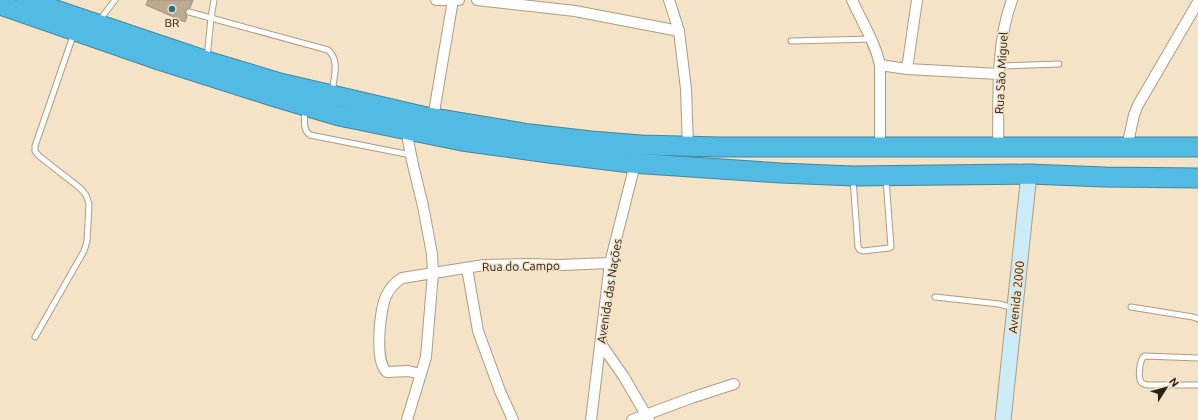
<svg xmlns="http://www.w3.org/2000/svg" width="1198" height="420" font-family="Ubuntu,sans-serif">
	<rect width="100%" height="100%" fill="#f5e3c7"/>
	<!-- building -->
	<path fill="#bcab91" stroke="#a39279" d="M148,0H193L190,8H188L185,11V13L187,16L185,22L146,5Z"/>
	<g fill="none" stroke-linecap="round" stroke-linejoin="round">
		<defs>
			<g id="lane">
				<path d="M189,12L328,50C340,60 334,77 332,92"/>
				<path d="M99,21L115,0"/>
				<path d="M791,41L872,39"/>
				<path d="M207,58L211,18L214,0"/>
				<path d="M1000,66L1059,64"/>
				<path d="M305,109C305,118 302,130 310,135L411,155"/>
				<path d="M853,179L858,247L860,250L863,251L889,248L891,247L886,179"/>
				<path d="M935,297L999,304L1014,308"/>
				<path d="M1131,307L1193,317L1198,319"/>
				<path d="M35,337L84,251L87,241L89,204L86,195L80,188L39,156L35,151V146L74,33"/>
				<path d="M1198,358L1144,356C1140,360 1137,378 1142,383C1143,384 1147,385 1148,385H1198"/>
			</g>
			<g id="street">
				<path d="M436,0H459"/>
				<path d="M477,0L575,11L679,31"/>
				<path d="M669,0L679,31L686,89L688,147"/>
				<path d="M852,0C862,22 875,42 880,65V148"/>
				<path d="M880,65L907,69L999,74"/>
				<path d="M907,69L917,0"/>
				<path d="M433,118L453,0"/>
				<path d="M406,130L413,165L423,206L432,254L433,273L426,357L407,420"/>
				<path d="M1127,147L1134,115L1138,105L1198,2"/>
				<path d="M998,148C999,99 995,46 1012,0"/>
				<path d="M467,268L478,331L500,391L513,420"/>
				<path d="M601,344L624,377L649,420"/>
				<path d="M421,374L408,371L387,372C374,362 380,310 386,296C390,288 394,283 402,278L484,265L528,264L560,265L610,263"/>
				<path d="M591,420L610,263L635,164"/>
				<path d="M632,420L691,398L734,384"/>
			</g>
			<path id="secondary" d="M1003,420L1029,174"/>
			<g id="highway">
				<path d="M26,0L207,61L280,83L422,116L530,134L591,141L641,145L719,147H1198"/>
				<path d="M0,5L162,61L275,97L339,116L462,141L549,153L631,163L781,173L853,176L1029,174L1105,177L1198,178"/>
			</g>
		</defs>
		<!-- lane casing -->
		<use href="#lane" stroke="#ad9c83" stroke-width="7"/>
		<!-- street casing -->
		<use href="#street" stroke="#ad9c83" stroke-width="12"/>
		<!-- secondary casing -->
		<use href="#secondary" stroke="#ad9c83" stroke-width="17"/>
		<!-- highway casing -->
		<use href="#highway" stroke="#43859c" stroke-width="21"/>
		<!-- lane -->
		<use href="#lane" stroke="#fff" stroke-width="5"/>
		<!-- street -->
		<use href="#street" stroke="#fff" stroke-width="10"/>
		<!-- secondary -->
		<use href="#secondary" stroke="#cbebf7" stroke-width="15"/>
		<!-- highway -->
		<use href="#highway" stroke="#52bbe3" stroke-width="19"/>
	</g>
	<!-- markers -->
	<circle fill="#306c84" stroke="#f5e3c7" stroke-width="1.5" cx="172" cy="9" r="4"/>
	<g text-anchor="middle" dominant-baseline="central" stroke-width="3" stroke-linejoin="round" paint-order="stroke">
		<!-- poi labels -->
		<g font-size="12" fill="#282117" stroke="#f5e3c7">
			<text x="172" y="22">BR</text>
		</g>
		<!-- street labels -->
		<g font-size="12" fill="#282117" stroke="#f5e3c7">
			<text transform="translate(1001 73) rotate(-87)">Rua São Miguel</text>
			<text transform="translate(521 266) rotate(-1)">Rua do Campo</text>
			<text transform="translate(609 291) rotate(-81)">Avenida das Nações</text>
			<text transform="translate(1016 297) rotate(-84)">Avenida 2000</text>
		</g>
	</g>
	<!-- north arrow -->
	<g transform="translate(1166 388) rotate(54)" stroke="#f5e3c7" stroke-width="3" paint-order="stroke">
	<path d="M0-3L7 15L0 10L-7 15Z" fill="#282117"/>
	<text y="-6" font-size="11" font-weight="bold" text-anchor="middle" fill="#282117">N</text>
	</g>
</svg>
